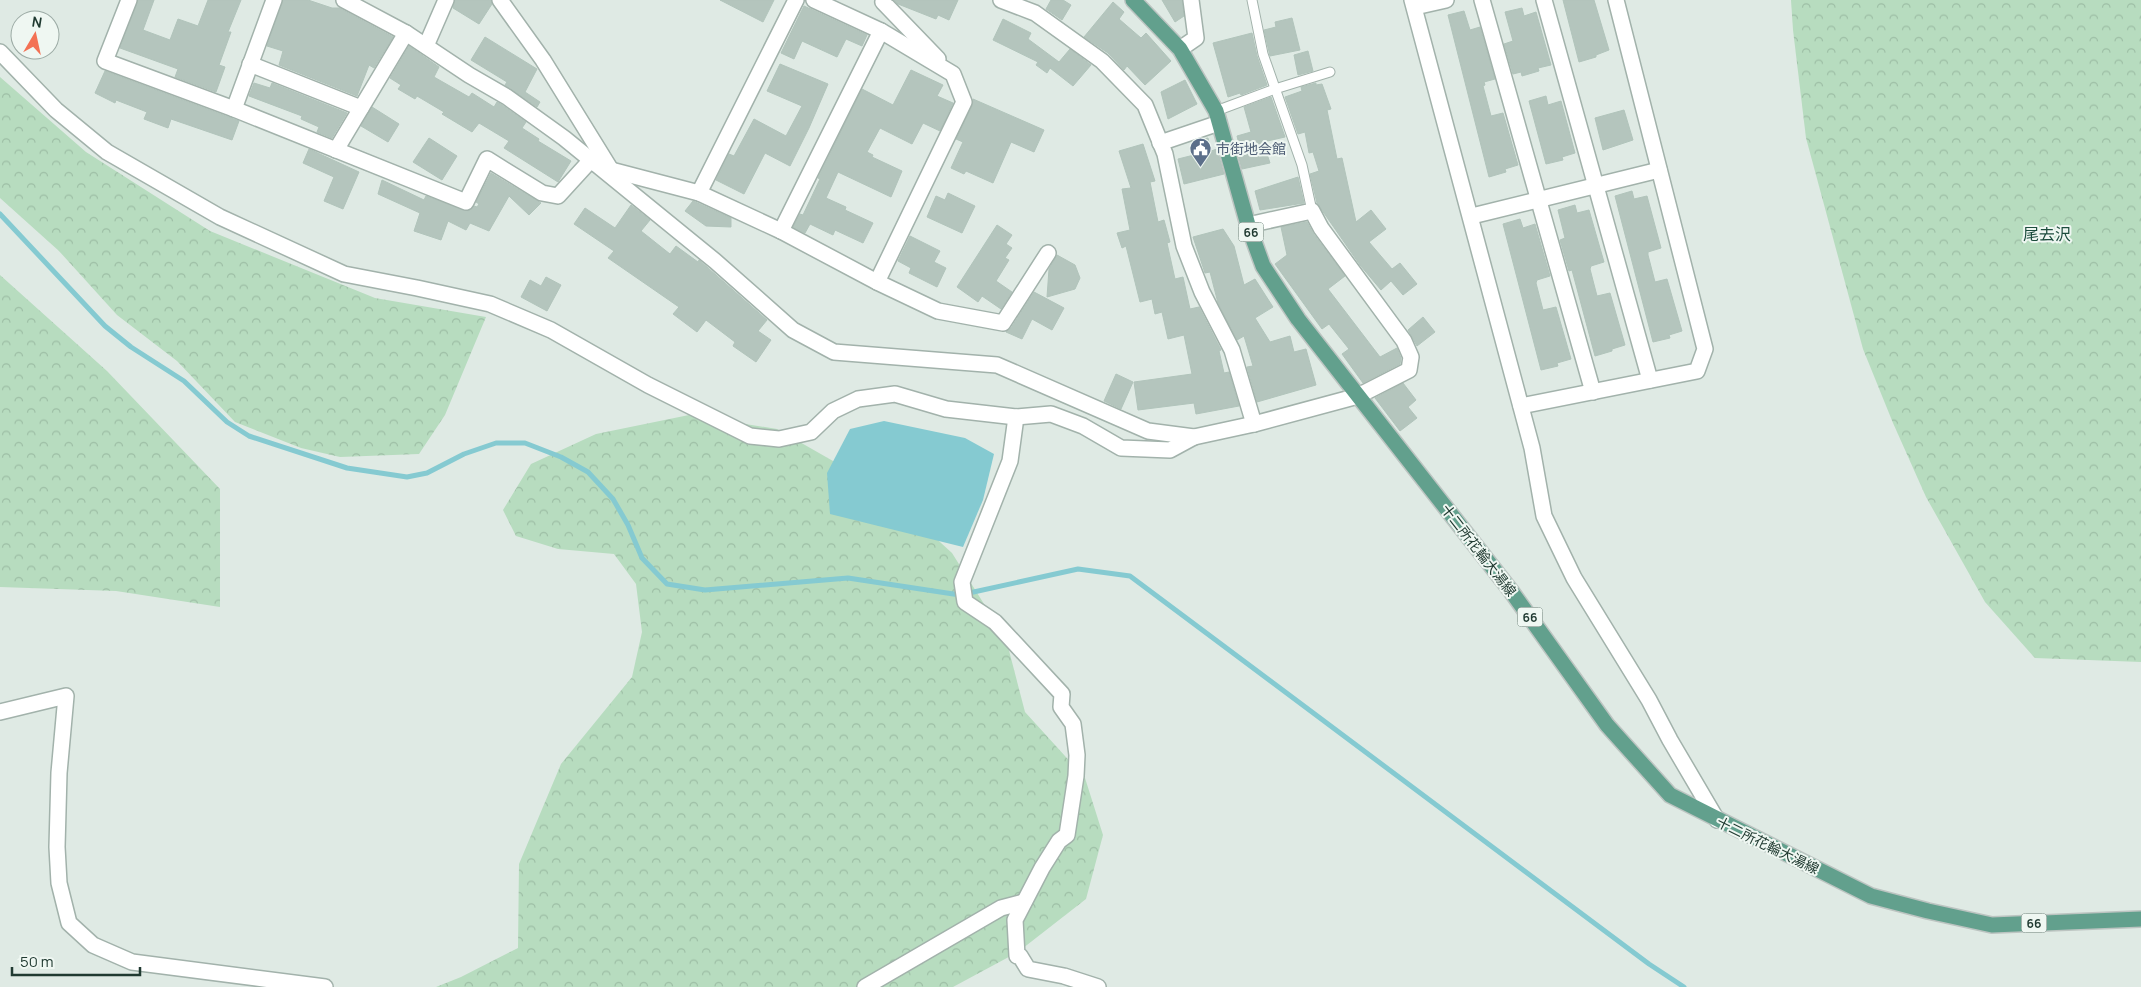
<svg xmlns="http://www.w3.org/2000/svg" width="2141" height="987" font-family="Manrope,'Noto Sans JP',sans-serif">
	<defs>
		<pattern id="forest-crowns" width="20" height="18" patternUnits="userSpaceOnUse" patternTransform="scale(1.25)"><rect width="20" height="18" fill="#b7dcbf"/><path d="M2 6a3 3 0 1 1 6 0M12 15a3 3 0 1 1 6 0" fill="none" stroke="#9dbea5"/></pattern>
	</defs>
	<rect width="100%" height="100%" fill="#dfeae4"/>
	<!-- forest -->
	<g fill="url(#forest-crowns)">
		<path d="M1791,0H2141V662L2035,658L1985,602L1926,497L1893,423L1863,349L1806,138L1793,30Z"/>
		<path d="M0,77L86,152L210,231L375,298L486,317L445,415L419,454L340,457L301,448L235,422L177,361L117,315L59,251L0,198Z"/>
		<path d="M0,275L107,371L220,489V607L116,591L0,587Z"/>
		<path d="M689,415L777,429L882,489L952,553L1006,639L1025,712L1085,778L1103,835L1086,899L1018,952L953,987H436L461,977L518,948L519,864L561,764L632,677L642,632L636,584L614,554L558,549L516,536L503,510L531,464L596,434Z"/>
	</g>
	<!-- water -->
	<path fill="#85cad1" d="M884,421L965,438L994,454L983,500L963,547L830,514L827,473L850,429Z"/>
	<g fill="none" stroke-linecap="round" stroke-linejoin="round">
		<!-- stream -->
		<path stroke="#85cad1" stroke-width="5" d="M0,214L105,326L131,347L184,381L227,422L249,436L347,468L407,477L427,473L464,454L496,443H525L561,457L588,472L613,499L628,525L642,558L667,584L705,590L848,578L960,595L1078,569L1130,576L1649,964L1684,987"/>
	</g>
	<!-- building -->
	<g fill="#b4c5bd" stroke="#b1c4bb">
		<path d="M138,0H154L143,30L170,40L178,19L198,26L208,0H241L228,32H231L219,65L225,67L216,92L175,77L178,69L120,48Z"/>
		<path d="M283,0H308L332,8H339L393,37L374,68L369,65L357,96L279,65L283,51L267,46Z"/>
		<path d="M455,0H491L492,4L479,24L453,8Z"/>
		<path d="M720,0H774L763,22Z"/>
		<path d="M894,0H958L949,20L938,15L936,19L898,4Z"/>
		<path d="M1051,0H1063L1071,5L1062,20L1046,9Z"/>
		<path d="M1162,0H1182L1184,16L1175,22Z"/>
		<path d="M1563,0H1594L1609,50L1596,55V57L1579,62Z"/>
		<path d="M1113,2L1124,12L1119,19L1141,38L1146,33L1171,61L1145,85L1127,66L1124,70L1108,53L1084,37Z"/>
		<path d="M804,6L867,35L862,46L846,39L837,57L802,41L794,59L781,53Z"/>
		<path d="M1522,8L1524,16L1536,12L1551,65L1538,68L1539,71L1522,76L1521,72L1513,74L1504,44L1513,41L1505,12Z"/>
		<path d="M1464,11L1470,30L1480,27L1495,79L1484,82L1485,85L1483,86L1491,116L1503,113L1518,165L1505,169L1506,172L1489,177L1448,15Z"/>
		<path d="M1292,18L1300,50L1270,56L1264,30L1276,27L1275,22Z"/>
		<path d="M1003,19L1031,33L1028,39L1059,62L1070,49L1091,65L1073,86L1050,68L1047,73L1036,65L1038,62L993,40Z"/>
		<path d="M1252,33L1257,56L1267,85L1241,95L1240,93L1228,97L1213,43Z"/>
		<path d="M485,37L537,69L525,92L540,102L537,107L505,85L507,82L471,60Z"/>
		<path d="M409,46L439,67L434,77L469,97L472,93L494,107L497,102L502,105L526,122L522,128L539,139L538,141L571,161L558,182L504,148L509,141L479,123L472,132L442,114L444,112L417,96L415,99L398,89L401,85L390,78Z"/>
		<path d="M1308,51L1313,71L1298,75L1294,55Z"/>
		<path d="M780,64L828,84L809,128L790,166L765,153L744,194L716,180L729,154L734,156L754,119L786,136L802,106L767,91Z"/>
		<path d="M911,70L943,85L937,96L953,103L940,131L923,123L912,144L880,128L867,152L873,155L872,157L902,171L891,197L838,172L826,198L846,207L845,210L873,223L863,243L835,230L833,235L810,224L805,233L793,227L800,214L803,215L820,179L818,178L862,89L893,105Z"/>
		<path d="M105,71L239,121L232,140L171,119L168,128L144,119L147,112L116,100L115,103L95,93Z"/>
		<path d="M1185,80L1197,104L1168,119L1161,92Z"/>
		<path d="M254,83L270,88L272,83L347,113L332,138L317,132L319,127L301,119L302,116L249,96Z"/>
		<path d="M1316,83V85L1322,84L1331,109L1327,110L1337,159L1342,158L1356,222L1371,210L1386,229L1369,242L1392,269L1400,263L1417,284L1403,295L1391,281L1381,290L1360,265L1317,203L1310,174L1319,171L1313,152L1309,153L1305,132L1298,134L1285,97L1302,91L1301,87Z"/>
		<path d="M1546,96L1548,105L1561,101L1575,153L1562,157L1563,160L1546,164L1529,101Z"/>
		<path d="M1271,97L1285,137L1263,142L1270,163L1242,169L1235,145L1239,144L1237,136L1251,132L1244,107Z"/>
		<path d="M973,99L1044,130L1034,152L1011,142L993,183L966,171L964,174L951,168L963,142L956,139L972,106Z"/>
		<path d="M372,107L399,124L388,142L361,126Z"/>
		<path d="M1624,110L1633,140L1603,150L1595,118Z"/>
		<path d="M429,138L457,156L442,180L413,162Z"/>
		<path d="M1208,138L1211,151L1217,149L1224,174L1184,184L1178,159L1198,154L1195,141Z"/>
		<path d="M1143,144L1155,181L1150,182L1158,222L1164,220L1170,242L1167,243L1175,279L1183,277L1190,309L1199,307L1221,350L1219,351L1224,373L1229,372L1239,406L1196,414L1194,403L1138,410L1134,382L1192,374L1184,335L1168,339L1162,312L1155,314L1152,299L1140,302L1126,246L1122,248L1117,233L1130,230L1122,189L1131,188L1119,151Z"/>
		<path d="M309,149L359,172L343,209L324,201L334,177L303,163Z"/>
		<path d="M491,173L541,203L529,215L509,196L489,231L470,223L466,230L448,221L441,240L414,231L420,213L378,194L382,180L424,200L426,196L468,211L474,206L477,207L479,204L476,202Z"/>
		<path d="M1298,177L1304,203L1260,210L1255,191Z"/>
		<path d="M1632,191L1634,199L1647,196L1661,248L1648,252V255L1655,282L1667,279L1682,331L1669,335L1670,338L1653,342L1615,196Z"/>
		<path d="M948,193L975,206L962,233L927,217L936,196L945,200Z"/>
		<path d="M693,201L731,218V227L706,226L685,211Z"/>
		<path d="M631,205L650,220L641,231L670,254L676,246L698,262L699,260L767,320L758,331L771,340L756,362L733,346L735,342L706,320L697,332L673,314L679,307L608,258L614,251L574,224L585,208L615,228Z"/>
		<path d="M1575,205L1577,213L1589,210L1604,262L1591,266L1590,269L1597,296L1610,293L1625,345L1612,349V351L1595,356L1572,270L1569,271L1560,240L1565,238L1558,210Z"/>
		<path d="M1520,219L1523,228L1535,224L1550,276L1537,280L1536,283L1543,310L1556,307L1571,359L1557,363L1558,366L1541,370L1503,224Z"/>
		<path d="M1307,222L1313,233L1345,276L1328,289L1380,357L1397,348L1401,358L1400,364L1363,383L1342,354L1349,349L1329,324L1322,329L1275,264L1287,255L1281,227Z"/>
		<path d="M997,225L1012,235L1006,244L1012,248L1005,258L1009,260L996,281L1012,292L1001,309L982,296L978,302L957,287Z"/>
		<path d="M1223,229L1234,246L1244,285L1255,279L1273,307L1255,318L1270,342L1290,336L1294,352L1306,349L1316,385L1257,402L1247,367L1253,366L1244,336L1237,340L1218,303L1210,272L1205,273L1193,237Z"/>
		<path d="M910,236L940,251L934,262L946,268L937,287L909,273L911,268L898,261Z"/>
		<path d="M1057,255L1075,265L1080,278L1075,289L1047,297L1049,269Z"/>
		<path d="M546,277L561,285L547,311L521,297L530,280L541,286Z"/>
		<path d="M1034,292L1064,308L1052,330L1032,319L1022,339L1006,332L1011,328Z"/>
		<path d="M1423,317L1435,332L1417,346L1408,330Z"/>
		<path d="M1116,374L1133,382L1121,409L1104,401Z"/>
		<path d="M1403,383L1416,400L1408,407L1417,418L1400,431L1375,398Z"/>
	</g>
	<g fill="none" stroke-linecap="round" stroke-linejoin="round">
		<defs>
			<g id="service">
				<path d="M1252,0L1263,54L1302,165L1312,211"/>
				<path d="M1216,111L1275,89L1330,72"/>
			</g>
			<g id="minor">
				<path d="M129,0L105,61L234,109L466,202L487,159L542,193L558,196L590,161L611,170L699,193L781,231L877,282L938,311L1003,323L1048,253"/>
				<path d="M344,0L406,33L469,75L507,97L564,138L715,261L793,330L834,352L997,365L1148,431L1194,437"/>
				<path d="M500,0L543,60L611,170"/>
				<path d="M814,0L881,31L953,74L964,102L877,282"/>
				<path d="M884,0L883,2L938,59"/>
				<path d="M1001,0L1035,13L1102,61L1145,105L1165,154L1184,246L1202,292L1232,350L1254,424"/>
				<path d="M1412,0L1532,448L1544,516L1574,578L1649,700L1670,740L1717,820"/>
				<path d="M1482,0L1593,392"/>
				<path d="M1544,0L1650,380"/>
				<path d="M1415,7L1446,0"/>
				<path d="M426,46L446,0"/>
				<path d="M1180,49L1196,38L1191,0"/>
				<path d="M0,52L56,110L107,152L220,217L344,274L417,288L490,304L551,330L648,385L750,436L779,439L811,432L833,411L858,399L895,394L946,409L1016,417L1051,414L1083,426L1121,448L1170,450L1194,437L1254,424L1358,396L1409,370L1411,357L1404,341L1321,228L1312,211L1248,225"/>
				<path d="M250,64L361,108"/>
				<path d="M234,109L274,0"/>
				<path d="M1160,143L1219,123"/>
				<path d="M336,150L406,33"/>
				<path d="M699,193L796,0"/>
				<path d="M1472,216L1659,170"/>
				<path d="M781,231L881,31"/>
				<path d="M1521,406L1697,371L1705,349L1616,0"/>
				<path d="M1016,417L1010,461L962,582L965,602L995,622L1062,694L1061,707L1073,724L1077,755L1076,776L1067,835L1059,841L1042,868L1015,920L1017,956H1020L1028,969L1064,976L1098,987"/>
				<path d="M0,712L66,696L59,773L57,847L59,883L69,923L93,945L132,962L325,987"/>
				<path d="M865,987L1001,908L1024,902"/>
			</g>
			<path id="primary" d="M1133,0L1180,49L1216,111L1248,225L1263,266L1298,319L1511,591L1607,725L1670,795L1871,896L1928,911L1992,925L2141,919"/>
		</defs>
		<!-- service casing -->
		<use href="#service" stroke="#a2b2ab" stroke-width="11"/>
		<!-- minor casing -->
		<use href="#minor" stroke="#a2b2ab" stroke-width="18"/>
		<!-- primary casing -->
		<use href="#primary" stroke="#bcc4c1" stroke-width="18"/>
		<!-- service -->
		<use href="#service" stroke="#fff" stroke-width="9"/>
		<!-- minor -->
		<use href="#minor" stroke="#fff" stroke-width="15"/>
		<!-- primary -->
		<use href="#primary" stroke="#62a08d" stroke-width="15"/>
	</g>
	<!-- icons -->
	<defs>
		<symbol id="civic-pin" viewBox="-11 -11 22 30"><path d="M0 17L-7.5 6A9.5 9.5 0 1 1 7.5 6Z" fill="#5c6f8a" stroke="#eff7f2"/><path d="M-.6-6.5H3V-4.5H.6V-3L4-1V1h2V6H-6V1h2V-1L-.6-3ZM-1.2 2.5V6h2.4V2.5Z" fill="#fff"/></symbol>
	</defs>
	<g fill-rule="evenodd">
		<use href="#civic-pin" x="1188" y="136" width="25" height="34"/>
	</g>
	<g text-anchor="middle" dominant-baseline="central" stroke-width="4" stroke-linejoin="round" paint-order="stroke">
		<!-- shield labels -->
		<g fill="#eff7f2" stroke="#5e736b" stroke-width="1">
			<rect x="1238.5" y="222.5" width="25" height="19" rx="4"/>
			<rect x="1517.5" y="607.5" width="25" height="19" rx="4"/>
			<rect x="2021.5" y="913.5" width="25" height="19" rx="4"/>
		</g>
		<g font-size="12" font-weight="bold" fill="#203a31">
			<text x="1251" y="232">66</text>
			<text x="1530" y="617">66</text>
			<text x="2034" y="923">66</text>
		</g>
		<!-- service labels -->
		<g font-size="14" fill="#4e5e75" stroke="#eff7f2" text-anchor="start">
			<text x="1216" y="148">市街地会館</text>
		</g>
		<!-- street labels -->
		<g font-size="14" fill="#203a31" stroke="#eff7f2">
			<text transform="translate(1479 550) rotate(52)">十二所花輪大湯線</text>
			<text transform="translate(1768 845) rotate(26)">十二所花輪大湯線</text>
		</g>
		<!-- quarter labels -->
		<g font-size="16" fill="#1c4c3d" stroke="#eff7f2">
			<text x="2047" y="234">尾去沢</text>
		</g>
	</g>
	<!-- north arrow -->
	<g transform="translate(35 35) rotate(9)"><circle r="24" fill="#eff7f2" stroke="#9caba5"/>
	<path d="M0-4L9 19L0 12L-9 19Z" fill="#f37154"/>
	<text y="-8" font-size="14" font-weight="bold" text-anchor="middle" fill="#203a31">N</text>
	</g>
	<!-- scale -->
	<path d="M12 967v8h128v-8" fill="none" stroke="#203a31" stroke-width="2.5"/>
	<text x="20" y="967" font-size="15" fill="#203a31" stroke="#eff7f2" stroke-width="4" paint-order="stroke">50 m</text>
</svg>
